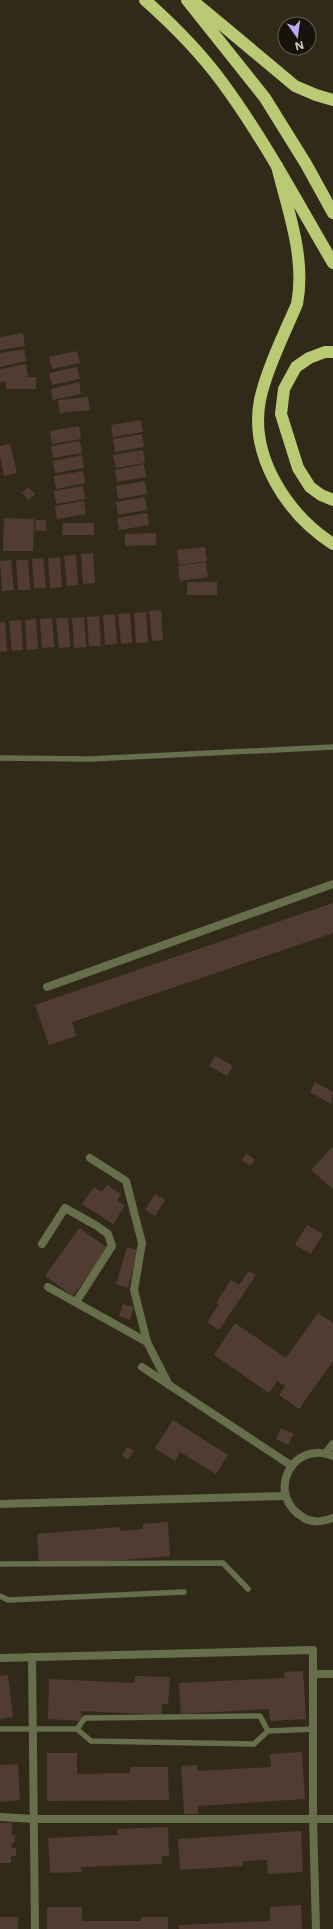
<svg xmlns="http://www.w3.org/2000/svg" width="333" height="1929" font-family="'Noto Sans',sans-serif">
	<rect width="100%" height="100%" fill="#322a18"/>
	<!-- building -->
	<g fill="#513c33">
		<path d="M23,333L25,346L0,350V337Z"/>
		<path d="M24,349L26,361L0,367V353Z"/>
		<path d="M77,351L80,363L52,369L49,357Z"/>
		<path d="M26,364L28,376L24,377H36V389H6V381L0,382V369Z"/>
		<path d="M77,367L80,379L52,385L49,373Z"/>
		<path d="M79,382L81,394L53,400L51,389Z"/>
		<path d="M88,397L90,410L60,413L58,400Z"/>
		<path d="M141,420L143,432L113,437L111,425Z"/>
		<path d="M79,426L81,439L52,444L50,431Z"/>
		<path d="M142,434L144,447L115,452L113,439Z"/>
		<path d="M80,441L82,453L53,458L51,446Z"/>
		<path d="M10,444L17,473L4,476L0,456V446Z"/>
		<path d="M143,450L145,463L116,468L113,455Z"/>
		<path d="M82,455L84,468L55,473L53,461Z"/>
		<path d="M144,464L146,477L117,482L115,470Z"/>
		<path d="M83,471L85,483L56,489L54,476Z"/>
		<path d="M145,481L147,494L118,499L116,486Z"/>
		<path d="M83,486L85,499L56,504L54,491Z"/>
		<path d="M28,487L35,494L29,500L22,493Z"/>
		<path d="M145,497L147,510L118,515L116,502Z"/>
		<path d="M84,501L86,514L57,519L55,506Z"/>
		<path d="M147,513L149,525L119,530L117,518Z"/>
		<path d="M4,518L34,519L33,551H3Z"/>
		<path d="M36,520H46V531L35,530Z"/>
		<path d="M63,523H94V535H62Z"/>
		<path d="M156,533V545L125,546V534Z"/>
		<path d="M205,547L207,561L179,565L177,550Z"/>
		<path d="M93,553L95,583L83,584L81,554Z"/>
		<path d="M76,555L78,585L67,586L64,556Z"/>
		<path d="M60,557L62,587L50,588L48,558Z"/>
		<path d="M43,558L46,588H34L32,559Z"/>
		<path d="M11,560L14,590L2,591L0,561Z"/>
		<path d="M16,560H28L30,590H18Z"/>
		<path d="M206,562L208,577L180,581L178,566Z"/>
		<rect x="187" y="582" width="30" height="13"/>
		<path d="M161,610L163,640L152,641L149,611Z"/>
		<path d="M146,612L148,642L136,643L134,613Z"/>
		<path d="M130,613L132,643L121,644L118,614Z"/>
		<path d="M115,614L117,644L105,645L103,615Z"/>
		<path d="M99,616L101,646H89L87,617Z"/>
		<path d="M84,617L86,647L74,648L72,618Z"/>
		<path d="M52,618L54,647L42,648L40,619Z"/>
		<path d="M56,618H68L70,647L59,648Z"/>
		<path d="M36,619L38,649L27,650L25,620Z"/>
		<path d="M21,620L23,650L12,651L9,621Z"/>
		<path d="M0,622H5L7,651L0,652Z"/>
		<path d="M333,903V933L72,1022L76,1036L49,1045L35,1005Z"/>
		<path d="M215,1056L233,1066L227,1076L209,1066Z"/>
		<path d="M315,1082L333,1092L331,1104L310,1092Z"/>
		<path d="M332,1147L333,1148V1189L311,1170Z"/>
		<path d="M246,1153L255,1160L250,1166L242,1160Z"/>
		<path d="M107,1185L121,1194L117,1200L125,1206L113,1224L82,1204L94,1187L102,1192Z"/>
		<path d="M155,1194L165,1200L155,1216L145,1210Z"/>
		<path d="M307,1225L323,1234L311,1254L295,1245Z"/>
		<path d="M79,1228L108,1248L73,1296L45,1276Z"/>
		<path d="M127,1247L138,1250L128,1288L116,1284Z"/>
		<path d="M249,1271L256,1275L219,1330L207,1322L219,1304L216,1303L231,1280L239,1285Z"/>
		<path d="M123,1304L134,1307L130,1320L119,1316Z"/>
		<path d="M318,1313L333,1323V1361L299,1409L279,1395L285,1386L277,1381L269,1393L214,1355L235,1323L286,1358Z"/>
		<path d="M173,1420L228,1455L216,1474L180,1452L175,1461L155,1448Z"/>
		<path d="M281,1428L294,1434L288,1445L276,1439Z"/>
		<path d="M127,1447L134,1451L128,1460L122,1455Z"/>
		<path d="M168,1522L170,1556L39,1567L37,1534L120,1527V1531L143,1529V1524Z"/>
		<path d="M303,1671L306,1719L270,1721L269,1709L181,1714L179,1683L285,1678L284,1672Z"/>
		<path d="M8,1675L13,1717L0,1719V1676Z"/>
		<path d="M135,1676L170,1677L168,1704H162V1715L82,1711L81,1721L48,1719L49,1679L135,1683Z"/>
		<path d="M302,1752L305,1799L198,1806V1814H184L181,1766L197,1765L198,1771L271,1767L270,1754Z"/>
		<path d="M47,1753H77V1774L130,1773V1767H168L169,1800L47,1801Z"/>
		<path d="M18,1764L20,1800L0,1802V1765Z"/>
		<path d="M0,1823H12V1835H15V1843H12V1848H16V1856H11V1863H0Z"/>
		<path d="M168,1827L169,1856H162V1864L81,1867V1872L50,1873L48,1838L118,1835L117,1829Z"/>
		<path d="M301,1831L303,1872L268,1874L267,1860L243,1861V1866L180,1870L178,1839Z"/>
		<path d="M301,1905L302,1929H179V1925L270,1921V1907Z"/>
		<path d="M47,1907H82V1921H141V1917H168V1929H47Z"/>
		<rect x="0" y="1917" width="18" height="12"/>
	</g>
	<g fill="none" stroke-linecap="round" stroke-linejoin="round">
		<!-- lane -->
		<g stroke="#676e4c" stroke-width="5.5">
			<path d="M0,758L90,759L333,747"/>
			<path d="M0,1564L223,1563L248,1589"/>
			<path d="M0,1596L8,1600L184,1592"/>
			<path d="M260,1716L268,1731L254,1744L91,1741L77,1729L85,1718Z"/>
			<path d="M0,1729H77"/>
			<path d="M268,1731L314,1729"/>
		</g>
		<!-- street -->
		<g stroke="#676e4c" stroke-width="8">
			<path d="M47,987L333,884"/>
			<path d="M90,1158L126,1181L142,1243L134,1290L147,1342L169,1385"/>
			<path d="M42,1244L65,1208L97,1226L108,1234L112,1246L76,1302"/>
			<path d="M48,1287L147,1342"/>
			<path d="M142,1367L292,1466"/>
			<path d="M326,1453L333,1444"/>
			<path d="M333,1456C292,1439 264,1495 304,1518C312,1523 324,1522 333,1518"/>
			<path d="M0,1504L285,1496"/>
			<path d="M32,1657L35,1929"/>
			<path d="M0,1658L313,1650V1818L316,1929"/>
			<path d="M314,1674H333"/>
			<path d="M0,1817L34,1819H333"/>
		</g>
		<!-- highway -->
		<g stroke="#baca74" stroke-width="12">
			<path d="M145,0C172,24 200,52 222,82C264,139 297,202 333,263"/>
			<path d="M187,0L265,98L306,164L333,213"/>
			<path d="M198,5L295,86L316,95L333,100"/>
			<path d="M277,166C288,211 306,258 297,304C285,332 266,371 260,400C249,457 288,515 333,544"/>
			<path d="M333,352H325L309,358L296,367L284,389L281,414L298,468L310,487L321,495L333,500"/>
		</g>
	</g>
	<!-- north arrow -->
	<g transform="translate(297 36) rotate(166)"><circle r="19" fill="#17130b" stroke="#645f56"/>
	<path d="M0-3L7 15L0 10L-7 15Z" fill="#baaaf6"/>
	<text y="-6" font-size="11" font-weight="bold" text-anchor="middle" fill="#d7d1c6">N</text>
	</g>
</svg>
